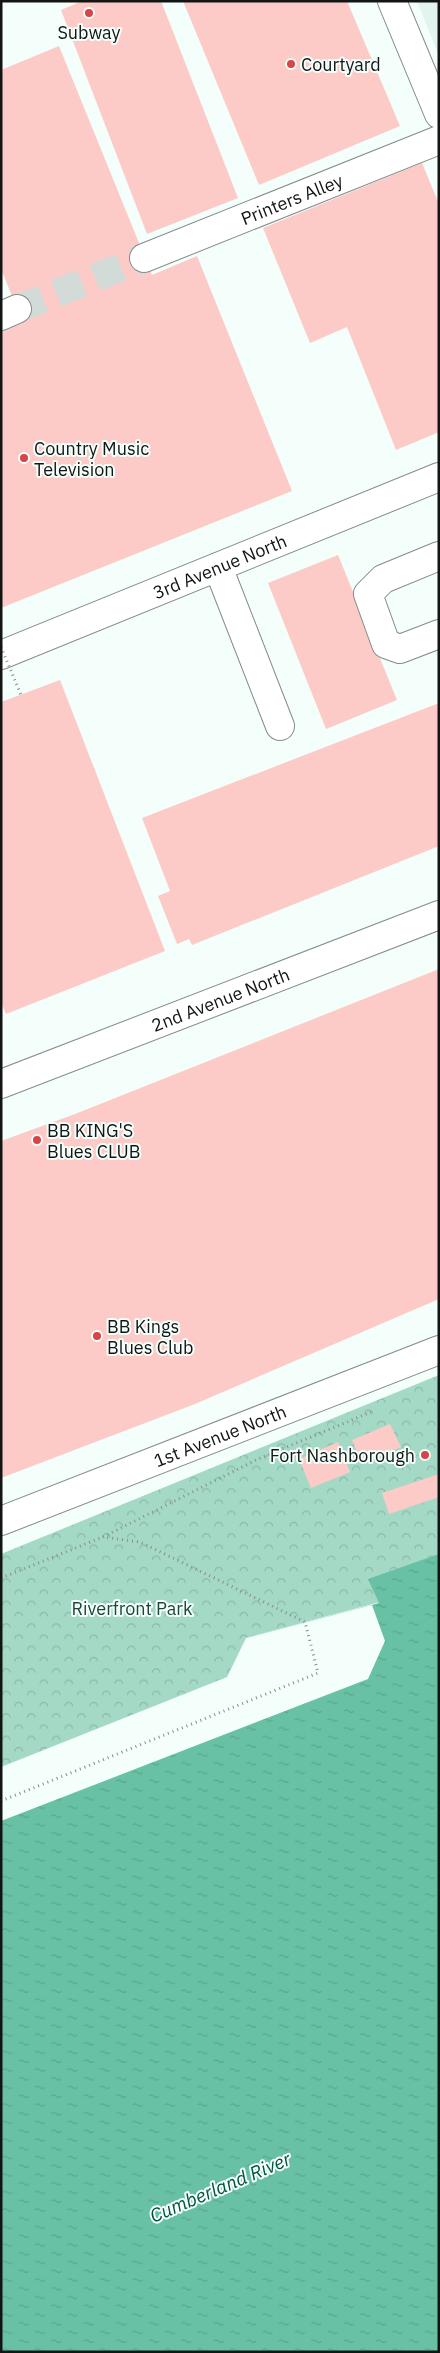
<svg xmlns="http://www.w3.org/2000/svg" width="440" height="2353" font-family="'IBM Plex Sans',sans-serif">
	<defs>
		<pattern id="park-crowns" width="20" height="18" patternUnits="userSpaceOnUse" patternTransform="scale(1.25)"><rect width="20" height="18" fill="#a4d9c6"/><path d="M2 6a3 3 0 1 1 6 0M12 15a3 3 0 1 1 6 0" fill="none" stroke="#8cb9a9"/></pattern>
		<pattern id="water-ripples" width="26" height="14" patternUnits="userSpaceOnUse" patternTransform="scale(1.25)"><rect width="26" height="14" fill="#68c1a5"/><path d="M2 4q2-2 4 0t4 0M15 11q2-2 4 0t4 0" fill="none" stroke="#59a58d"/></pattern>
	</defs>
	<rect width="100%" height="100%" fill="#f4fefa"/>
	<!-- built -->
	<path fill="#e1f4ed" d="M417,1H439V56Z"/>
	<!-- park -->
	<path fill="url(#park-crowns)" d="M439,1375V1605L380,1602L246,1638L227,1677L1,1767V1554Z"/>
	<!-- water -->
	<path fill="url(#water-ripples)" d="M439,1554V2352H1V1767L227,1677L246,1638L379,1603L368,1579Z"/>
	<!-- pier -->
	<path fill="#f4fefa" d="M372,1605L385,1641L368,1679L1,1821V1767L227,1677L246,1638Z"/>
	<!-- building -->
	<g fill="#fdcbc7">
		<path d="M82,1H161L238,198L147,234L61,10Z"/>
		<path d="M183,1H347L400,126L259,185Z"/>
		<path d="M59,46L152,275L197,256L292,491L1,608V332L23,323L1,269V70Z"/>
		<path d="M422,163L439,204V432L396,450L347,327L310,343L263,228Z"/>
		<path d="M338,555L397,700L326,729L268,583Z"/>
		<path d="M60,680L165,951L6,1014L1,1002V702Z"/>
		<path d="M439,703V846L192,945L189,939L177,944L158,896L170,891L142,818Z"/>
		<path d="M439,969V1299L195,1404L1,1478V1141L75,1114Z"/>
		<path d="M390,1424L401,1447L362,1464L352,1440Z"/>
		<path d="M338,1442L350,1472L311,1488L299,1459Z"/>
		<path d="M439,1474V1497L389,1514L382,1493Z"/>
	</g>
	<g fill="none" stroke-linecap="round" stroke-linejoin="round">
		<!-- minor-tunnel -->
		<path stroke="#d2dbd8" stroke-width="28" stroke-dasharray="28 14" stroke-linecap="butt" d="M17,309L144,258"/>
		<defs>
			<g id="minor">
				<path d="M392,1L439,114"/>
				<path id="s1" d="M144,258L439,140"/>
				<path d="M1,316L17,309"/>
				<path d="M439,556L383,579L368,594L386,644L400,649L439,634"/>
				<path d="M218,567L280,726"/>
				<path id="s2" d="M1,655L439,477"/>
				<path id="s3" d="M1,1084L439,915"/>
				<path id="s4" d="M1,1521L439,1350"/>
			</g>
		</defs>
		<!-- minor casing -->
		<use href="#minor" stroke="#838c89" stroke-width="30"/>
		<!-- path -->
		<g stroke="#888f8c" stroke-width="3" stroke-dasharray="1 4" stroke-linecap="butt">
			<path d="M1,1578L103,1537L258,1459L371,1412"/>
			<path d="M1,1801L318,1673L305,1622L140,1542L103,1537"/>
		</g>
		<!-- minor -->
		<use href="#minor" stroke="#fff" stroke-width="28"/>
		<!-- path-bridge -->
		<path stroke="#888f8c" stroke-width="3" stroke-dasharray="1 4" stroke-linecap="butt" d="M1,647L21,695"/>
	</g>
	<!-- markers -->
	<g fill="#d5454a" stroke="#f4fefa" stroke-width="2">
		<circle cx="89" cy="13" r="5"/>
		<circle cx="291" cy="64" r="5"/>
		<circle cx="24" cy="458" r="5"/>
		<circle cx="37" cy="1140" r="5"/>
		<circle cx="97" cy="1336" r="5"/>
		<circle cx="425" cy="1455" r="5"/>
	</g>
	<g text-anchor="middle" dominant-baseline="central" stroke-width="4" stroke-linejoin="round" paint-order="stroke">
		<!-- poi labels -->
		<g font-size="18" fill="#121514" stroke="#f4fefa" text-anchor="start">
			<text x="89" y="32" text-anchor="middle">Subway</text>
			<text x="301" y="64">Courtyard</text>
			<text x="34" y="448">Country Music<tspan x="34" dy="21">Television</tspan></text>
			<text x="47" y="1130">BB KING'S<tspan x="47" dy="21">Blues CLUB</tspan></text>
			<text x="107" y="1326">BB Kings<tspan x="107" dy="21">Blues Club</tspan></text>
			<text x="415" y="1455" text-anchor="end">Fort Nashborough</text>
		</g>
		<!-- street labels -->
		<g font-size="18" fill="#121514" stroke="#f4fefa">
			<text stroke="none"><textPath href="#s1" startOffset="159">Printers Alley</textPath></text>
			<text stroke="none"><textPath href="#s2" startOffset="236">3rd Avenue North</textPath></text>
			<text stroke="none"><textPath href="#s3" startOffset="235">2nd Avenue North</textPath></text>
			<text stroke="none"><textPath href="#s4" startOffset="235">1st Avenue North</textPath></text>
		</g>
		<!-- park labels -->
		<g font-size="18" fill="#1d4539" stroke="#f4fefa">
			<text x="132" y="1608">Riverfront Park</text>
		</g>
		<!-- water labels -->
		<g font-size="19" font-style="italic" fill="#02523f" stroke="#f4fefa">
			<text transform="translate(220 2187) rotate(-23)">Cumberland River</text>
		</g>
	</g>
	<!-- border -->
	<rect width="440" height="2353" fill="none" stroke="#121514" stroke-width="5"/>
</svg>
